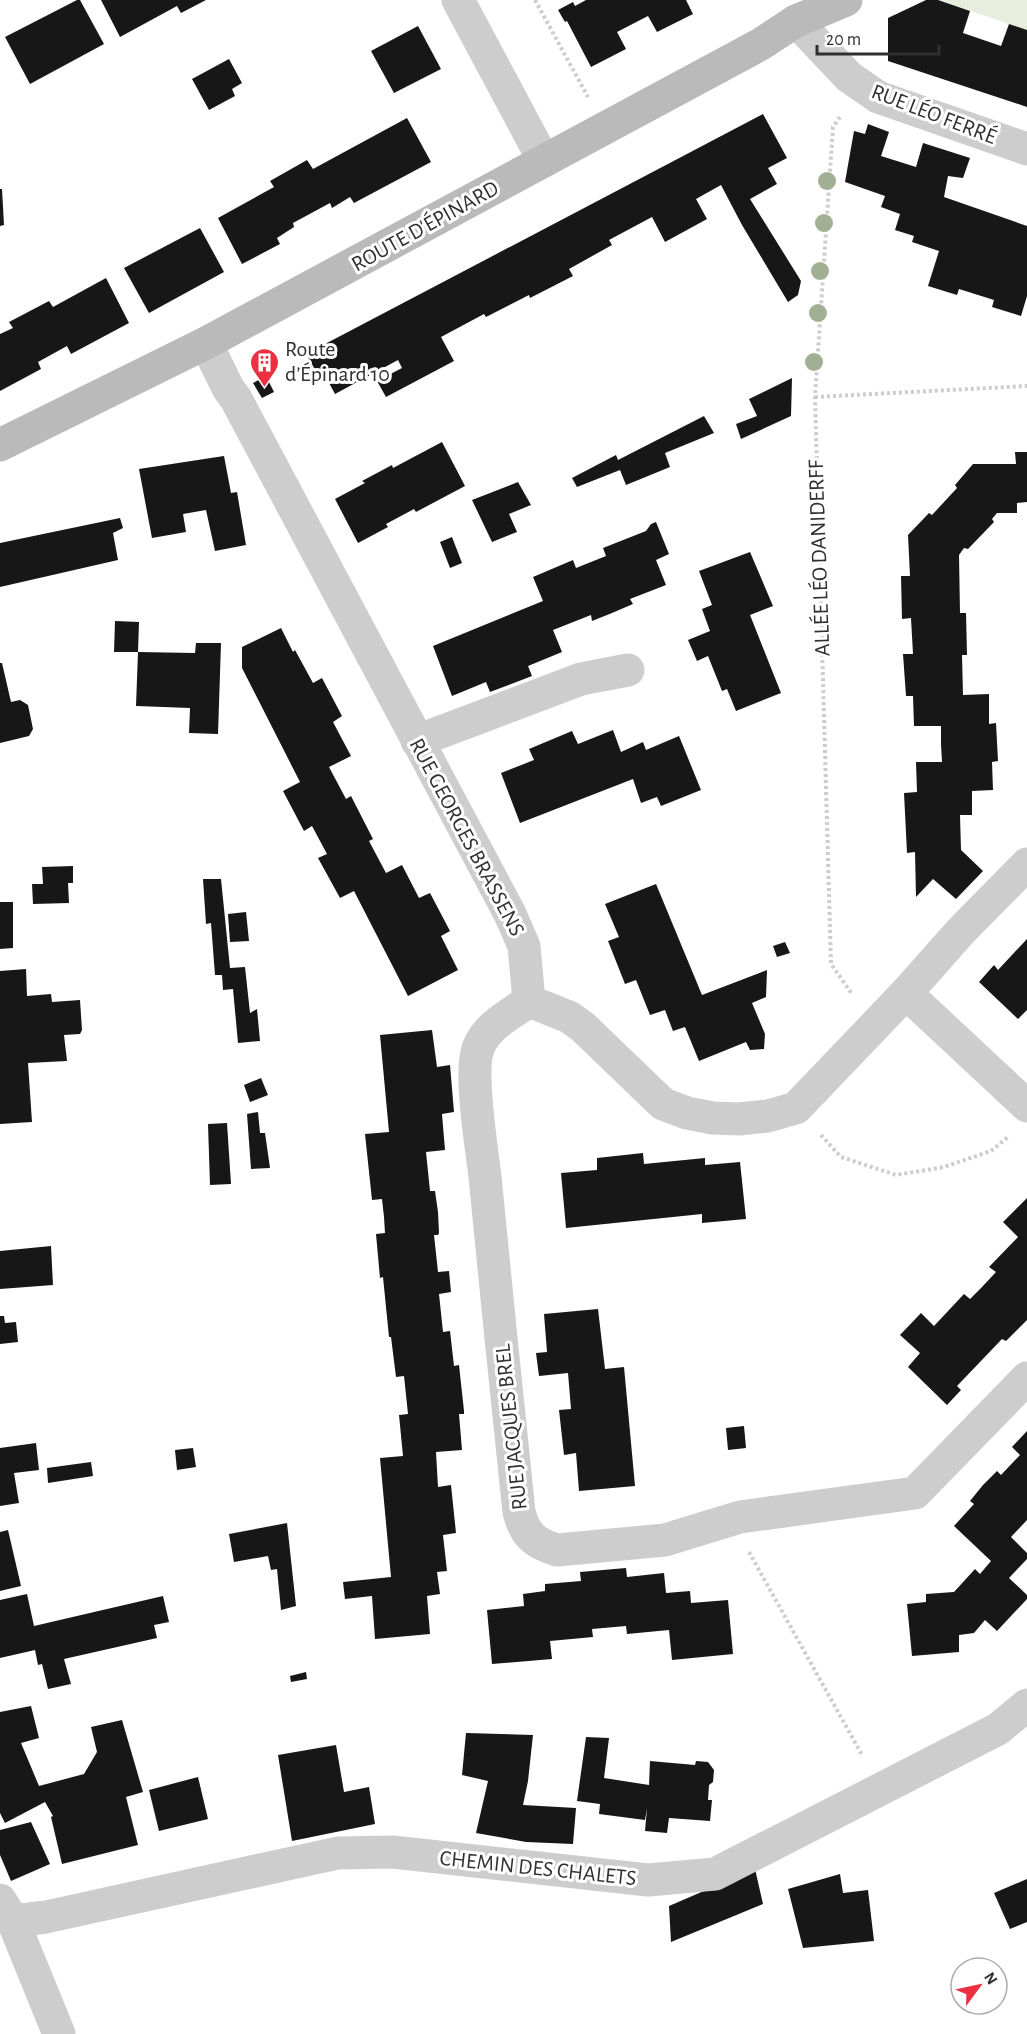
<svg xmlns="http://www.w3.org/2000/svg" width="1027" height="2034" font-family="'Alegreya Sans',sans-serif">
	<rect width="100%" height="100%" fill="#fff"/>
	<!-- green -->
	<path fill="#e7eede" d="M938,0H1027V30Z"/>
	<!-- building -->
	<g fill="#171717">
		<path d="M77,0H80L104,44L30,84L5,37Z"/>
		<path d="M101,0H206L181,13L177,6L120,37Z"/>
		<path d="M586,0H686L693,14L657,32L648,16L617,32L626,49L591,67L567,21L565,22L558,10L573,2L575,6Z"/>
		<path d="M926,0H938L970,11L963,33L1001,46L1009,24L1027,30V107L888,61V18Z"/>
		<path d="M418,26L441,69L394,93L371,51Z"/>
		<path d="M229,59L242,83L232,89L235,96L209,110L192,79Z"/>
		<path d="M763,114L787,158L768,168L777,184L750,199L801,281L798,295L788,302L742,225L721,185L696,199L707,219L665,242L652,217L609,240L612,245L569,269L573,276L530,298L529,295L486,317L484,314L441,337L454,361L386,397L377,381L402,368L398,360L335,394L322,370L317,373L306,354Z"/>
		<path d="M407,118L431,162L354,203L350,197L332,208L330,203L293,223L294,227L277,238L280,244L242,264L218,218L274,187L270,181L307,160L313,169Z"/>
		<path d="M868,124L889,132L881,156L916,167L923,143L970,158L963,178L948,176L944,197L1027,226V296L1021,316L992,307L994,300L959,289L957,295L928,286L939,251L912,242L914,236L895,230L900,214L881,207L885,196L845,182L854,131L865,134Z"/>
		<path d="M0,189H2L4,225L0,226Z"/>
		<path d="M200,228L224,272L149,313L124,268Z"/>
		<path d="M106,278L129,323L71,354L67,346L38,362L41,369L0,391V334L13,328L9,322L49,301L53,307Z"/>
		<path d="M266,376L274,392L262,398L253,383Z"/>
		<path d="M792,378L791,416L741,439L736,424L757,416L749,399Z"/>
		<path d="M704,416L714,433L665,453L670,467L626,485L620,470L577,487L572,478L616,455L618,460Z"/>
		<path d="M442,442L465,486L416,512L414,509L386,524L388,527L358,543L335,499L365,483L362,481L392,465L393,468Z"/>
		<path d="M1015,452H1027V502L1017,503V513H997L992,519L994,522L968,549L964,548L959,555L960,613H966L967,655H962L963,695L989,694V724L996,723L998,761L992,762L993,790L972,791V815H960L961,850L983,871L956,899L933,879L916,897L915,852L907,853L904,793L917,792L916,762H942L941,744V726H914L913,696H906L903,654H913L911,618L902,619L901,576H910L908,535L929,513L932,515L957,488L955,485L973,464H1016Z"/>
		<path d="M224,456L231,493L237,492L246,545L215,551L206,510L183,514L186,532L152,538L139,469Z"/>
		<path d="M518,482L531,505L509,514L517,532L492,542L472,500Z"/>
		<path d="M120,518L123,528L113,533L118,560L0,587V543Z"/>
		<path d="M656,522L669,554L656,560L666,585L630,599L633,604L612,613L592,621L591,615L553,630L562,652L528,666L532,676L490,692L486,682L452,696L433,646L543,601L533,577L573,560L576,568L606,556L603,548L646,531L651,524Z"/>
		<path d="M452,537L462,563L450,568L440,542Z"/>
		<path d="M750,552L773,606L750,615L781,693L736,711L727,689L722,691L708,656L697,661L688,640L710,631L702,609L712,605L699,571Z"/>
		<path d="M115,621L139,622L138,652L195,653L196,643H221L218,734L189,733L190,708L136,706L138,652H114Z"/>
		<path d="M281,628L293,652L295,650L313,683L322,678L342,716L333,722L351,756L329,767L346,799L351,796L373,839L369,841L386,873L402,865L419,898L430,893L450,931L441,936L458,970L408,996L354,891L340,898L318,858L327,854L312,826L304,831L283,791L300,782L242,668V647Z"/>
		<path d="M0,663H2L11,702L20,700L28,705L33,729L29,736L0,743Z"/>
		<path d="M613,730L621,752L643,742L646,750L679,736L701,790L661,806L657,797L641,803L633,779L520,823L501,773L534,760L529,749L572,731L578,744Z"/>
		<path d="M73,866V883H68L69,903L33,904L32,884H43L42,867Z"/>
		<path d="M203,879H221L230,968L245,967L250,1013L257,1009L260,1041L238,1043L233,989L223,990L222,975H215L211,923L206,924Z"/>
		<path d="M656,884L702,995L767,970L766,997L752,1003L765,1034L764,1049L750,1050L746,1042L699,1061L685,1027L673,1031L665,1010L650,1015L636,980L625,984L608,941L619,937L605,904Z"/>
		<path d="M0,902H13V948L0,949Z"/>
		<path d="M246,912L249,941L230,942L228,914Z"/>
		<path d="M1027,939V1010L1018,1019L979,982L994,965L998,970Z"/>
		<path d="M785,942L790,953L777,957L773,946Z"/>
		<path d="M26,969L27,996L51,994L52,1002L80,1000L82,1030L80,1034L64,1035L67,1061L28,1063L32,1122L0,1124V971Z"/>
		<path d="M432,1030L437,1067L450,1065L454,1112L442,1114L445,1150L426,1152L430,1191H435L438,1212L439,1233L438,1235H434L438,1272L449,1271L451,1292L439,1294L443,1332L450,1331L454,1366L459,1365L464,1411V1414H459L462,1450L436,1452L438,1487L451,1485L456,1533L443,1535L447,1571L437,1572L440,1594L427,1596L430,1634L375,1639L372,1596L345,1599L343,1582L391,1577L380,1458L403,1456L399,1415L408,1414L404,1376L396,1377L391,1337H389L383,1277L380,1278L376,1234L385,1233L384,1217L382,1199L372,1200L365,1134L389,1132L380,1035Z"/>
		<path d="M261,1078L268,1095L250,1102L244,1085Z"/>
		<path d="M258,1112L260,1133H265L270,1168L251,1169L247,1114Z"/>
		<path d="M227,1123L231,1184L210,1185L208,1124Z"/>
		<path d="M643,1153L644,1164L705,1158V1165L740,1162L746,1219L702,1223V1214L566,1228L561,1173L597,1170V1158Z"/>
		<path d="M1027,1198V1320L1006,1341L1002,1339L957,1386L961,1390L947,1405L908,1367L920,1353L900,1335L921,1313L934,1326L964,1294L970,1299L982,1287L996,1272L989,1267L1018,1237L1003,1222Z"/>
		<path d="M51,1246L53,1285L0,1289V1251Z"/>
		<path d="M598,1309L605,1369L624,1367L635,1486L579,1491L576,1453L564,1455L559,1410L571,1409L568,1373L539,1376L536,1353L547,1352L544,1314Z"/>
		<path d="M0,1316H4L5,1323L16,1322L18,1342L0,1344Z"/>
		<path d="M744,1426L746,1448L728,1450L726,1428Z"/>
		<path d="M1027,1431V1520L1011,1537L1027,1553V1559L1009,1578L1027,1595V1599L997,1631L985,1620L974,1633L959,1635V1652L912,1656L907,1604L926,1602V1594L954,1592L975,1569L980,1574L991,1561L954,1526L974,1504L970,1501L983,1485L997,1471L1001,1475L1020,1455L1012,1447Z"/>
		<path d="M36,1443L39,1470L14,1473L19,1503L0,1506V1448Z"/>
		<path d="M193,1448L196,1467L177,1470L175,1450Z"/>
		<path d="M91,1462L93,1476L48,1483L47,1468Z"/>
		<path d="M287,1523L296,1606L281,1610L277,1569L271,1570L268,1556L234,1562L229,1534Z"/>
		<path d="M8,1530L21,1586L0,1591V1532Z"/>
		<path d="M626,1568L627,1577L664,1573L666,1593L690,1591L691,1603L728,1600L733,1654L672,1660L669,1630L627,1634L626,1626L592,1629L593,1637L550,1641L552,1659L492,1664L487,1610L524,1606L523,1594L545,1591V1584L581,1581L580,1572Z"/>
		<path d="M27,1594L34,1626L163,1596L169,1622L154,1625L157,1638L64,1659L71,1684L48,1689L42,1664L38,1665L35,1650L0,1658V1600Z"/>
		<path d="M306,1672L307,1679L291,1682L290,1676Z"/>
		<path d="M31,1706L39,1738L21,1743L39,1786L84,1774L97,1752L91,1727L122,1720L143,1792L126,1797L138,1845L62,1864L51,1817L53,1816L45,1802L5,1823L0,1813V1712Z"/>
		<path d="M466,1733L533,1735L528,1781L523,1805L576,1808L573,1844L526,1842L476,1833L488,1781L462,1775Z"/>
		<path d="M586,1737L609,1738L604,1778L649,1785L650,1761L695,1765L696,1761L708,1762L714,1770L713,1782L709,1785L708,1800H712L710,1821L669,1818L667,1833L645,1831L647,1808L645,1820L599,1814L600,1804L577,1801Z"/>
		<path d="M336,1745L344,1792L369,1787L375,1824L292,1841L278,1755Z"/>
		<path d="M198,1777L208,1819L159,1831L149,1790Z"/>
		<path d="M31,1822L50,1864L11,1881L0,1855V1830Z"/>
		<path d="M755,1869L763,1904L671,1942L669,1906Z"/>
		<path d="M840,1874L843,1893L868,1890L874,1941L803,1948L788,1889Z"/>
		<path d="M1027,1879V1922L1010,1929L994,1893Z"/>
	</g>
	<g fill="none" stroke-linecap="round" stroke-linejoin="round">
		<!-- path -->
		<g stroke="#cdcdcd" stroke-width="4" stroke-dasharray="3 3" stroke-linecap="butt">
			<path d="M535,0L588,97"/>
			<path d="M840,117L833,127L815,397L831,964L852,994"/>
			<path d="M815,397L1027,386"/>
			<path d="M821,1135L841,1157L896,1175L944,1167L991,1151L1008,1137"/>
			<path d="M749,1552L862,1755"/>
		</g>
		<!-- street -->
		<g stroke="#cdcdcd" stroke-width="33">
			<path d="M458,0L544,161"/>
			<path d="M796,21L849,77L878,97L1027,149"/>
			<path d="M206,343L228,388L236,399L510,914L524,946L529,1001L569,1017L583,1027L663,1104L687,1113L713,1118L739,1119L768,1116L796,1108L906,993L1027,1106"/>
			<path d="M417,741L581,679L628,670"/>
			<path d="M906,993L961,931L1027,864"/>
			<path d="M529,1001C511,1014 488,1025 479,1046C468,1070 482,1148 485,1177C496,1289 507,1400 519,1512C525,1535 534,1543 557,1550L665,1540L740,1517L915,1493L1027,1378"/>
			<path d="M0,1900L13,1921L59,2034"/>
			<path d="M13,1921L46,1917L338,1853L393,1852L648,1880L715,1874L998,1729L1027,1705"/>
		</g>
		<!-- secondary -->
		<path stroke="#bababa" stroke-width="33" d="M0,445L206,343L761,44L796,21L846,0"/>
	</g>
	<!-- trees -->
	<g fill="#a1af94">
		<circle cx="827" cy="181" r="9"/>
		<circle cx="824" cy="223" r="9"/>
		<circle cx="820" cy="271" r="9"/>
		<circle cx="818" cy="313" r="9"/>
		<circle cx="814" cy="362" r="9"/>
	</g>
	<!-- icons -->
	<defs>
		<symbol id="building-pin" viewBox="-11 -11 22 30"><path d="M0 17L-7.5 6A9.5 9.5 0 1 1 7.5 6Z" fill="#ea3041" stroke="#fff"/><path d="M-4-6H4V6H1V3H-1V6H-4ZM-2.5-4.3h1.7v1.8h-1.7ZM.8-4.3h1.7v1.8H.8ZM-2.5-1h1.7V.8h-1.7ZM.8-1h1.7V.8H.8Z" fill="#fff"/></symbol>
	</defs>
	<g fill-rule="evenodd">
		<use href="#building-pin" x="248" y="346" width="33" height="45"/>
	</g>
	<g text-anchor="middle" dominant-baseline="central" stroke-width="6" stroke-linejoin="round" paint-order="stroke">
		<!-- street labels -->
		<g font-size="22" fill="#303030" stroke="#fff">
			<text transform="translate(934 114) rotate(21)">RUE LÉO FERRÉ</text>
			<text transform="translate(425 226) rotate(-29)">ROUTE D'ÉPINARD</text>
			<text transform="translate(819 558) rotate(-92)">ALLÉE LÉO DANIDERFF</text>
			<text transform="translate(467 837) rotate(62)">RUE GEORGES BRASSENS</text>
			<text transform="translate(511 1427) rotate(-96)">RUE JACQUES BREL</text>
			<text transform="translate(538 1868) rotate(6)">CHEMIN DES CHALETS</text>
		</g>
		<!-- poi labels -->
		<g font-size="22" fill="#303030" stroke="#fff" text-anchor="start">
			<text x="285" y="349">Route<tspan x="285" dy="25">d’Épinard 10</tspan></text>
		</g>
	</g>
	<!-- north arrow -->
	<g transform="translate(979 1986) rotate(57)"><circle r="28" fill="#ffffff" stroke="#acacac" stroke-width="1.5"/>
	<path d="M0-4.5L10 22L0 15L-10 22Z" fill="#ea3041"/>
	<text y="-9" font-size="16" font-weight="bold" text-anchor="middle" fill="#303030">N</text>
	</g>
	<!-- scale -->
	<path d="M817 45v9h122v-9" fill="none" stroke="#303030" stroke-width="3"/>
	<text x="826" y="45" font-size="18" fill="#303030" stroke="#ffffff" stroke-width="4.5" paint-order="stroke">20 m</text>
</svg>
